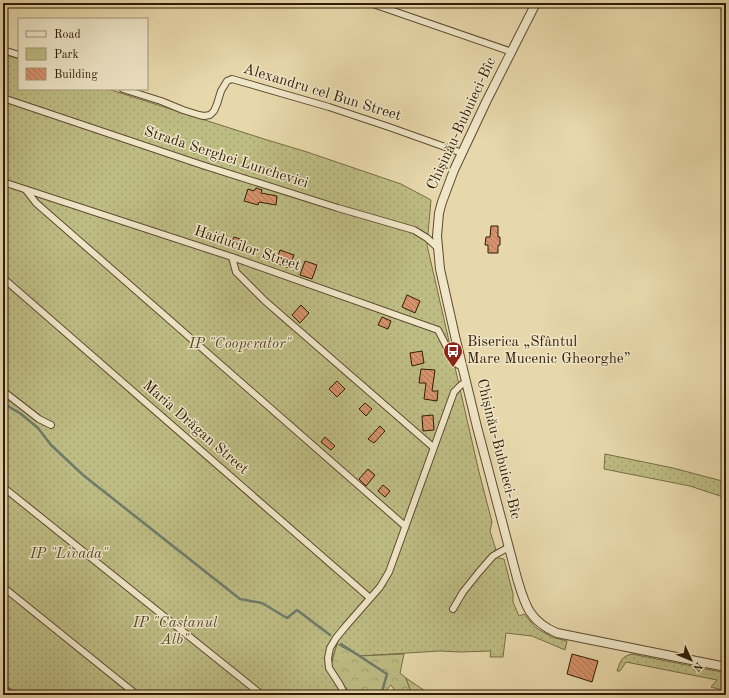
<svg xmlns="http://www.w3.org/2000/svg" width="729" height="698" font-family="'Old Standard TT',serif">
	<defs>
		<pattern id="green-dots" width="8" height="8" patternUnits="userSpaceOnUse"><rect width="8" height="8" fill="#bdbc83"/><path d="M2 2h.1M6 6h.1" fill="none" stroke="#a3a170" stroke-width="1.8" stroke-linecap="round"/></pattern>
		<pattern id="forest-crowns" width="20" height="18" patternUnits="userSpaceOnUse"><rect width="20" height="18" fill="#bdbc83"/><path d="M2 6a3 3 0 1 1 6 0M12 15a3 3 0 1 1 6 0" fill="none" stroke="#a3a170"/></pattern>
		<pattern id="wetland-marsh" width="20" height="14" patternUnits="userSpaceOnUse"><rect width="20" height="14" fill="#bdbc83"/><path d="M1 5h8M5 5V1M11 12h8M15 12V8" fill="none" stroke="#a3a170"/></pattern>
		<pattern id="building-back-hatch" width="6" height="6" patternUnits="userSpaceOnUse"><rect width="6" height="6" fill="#d7936b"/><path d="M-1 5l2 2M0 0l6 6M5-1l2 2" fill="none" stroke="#af7756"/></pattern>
	</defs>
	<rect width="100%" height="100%" fill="#e7d8ab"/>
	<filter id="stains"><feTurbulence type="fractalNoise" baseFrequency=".005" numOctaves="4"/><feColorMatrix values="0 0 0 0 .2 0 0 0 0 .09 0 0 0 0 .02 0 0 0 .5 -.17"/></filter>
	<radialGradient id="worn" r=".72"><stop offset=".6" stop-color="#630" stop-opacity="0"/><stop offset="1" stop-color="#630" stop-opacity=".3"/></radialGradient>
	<!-- green -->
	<g fill="url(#green-dots)" stroke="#776c44">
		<path d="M3,54L19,59V89H108L264,139L307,152L401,184L431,200L427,245L479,472L492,522L490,531L496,550L494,551L498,558L504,559L513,594V602L519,616L524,614L536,628L552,637L567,641L565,650L532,636L506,633L503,657H490L491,651L460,652L440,651L359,656L337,644L331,665L350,695H3Z"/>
		<path d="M605,454L673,468L726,482V498L690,486L604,469Z"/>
		<path d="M632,654L726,673V691L711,687L717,680L626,662L620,671H617C621,660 621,657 632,654Z"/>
	</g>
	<!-- forest -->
	<path fill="url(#forest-crowns)" stroke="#776c44" d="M337,644L359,656L404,654L400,673L406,678L412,695H398L391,685L382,695H350L331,665Z"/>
	<!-- wetland -->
	<path fill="url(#wetland-marsh)" stroke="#776c44" d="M406,678L431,695H412Z"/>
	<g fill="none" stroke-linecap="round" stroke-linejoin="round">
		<!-- stream -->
		<g stroke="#6e7a6b" stroke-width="2.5">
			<path d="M3,403L21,414L38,428L51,445L83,475L240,599L262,603L287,618L297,610L330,635"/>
			<path d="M341,644L387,674L381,695"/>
		</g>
	</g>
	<!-- building -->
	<g fill="url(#building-back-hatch)" stroke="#311b06">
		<path d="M256,188L262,190L261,193L277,196L276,205L259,202L258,205L244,201L248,189L254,191Z"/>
		<path d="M491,226H498V237H500V245L498,246V253H488V245H485L486,237H490Z"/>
		<path d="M234,237L243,240L241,247L231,243Z"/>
		<path d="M280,250L294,255L289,268L276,263Z"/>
		<path d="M305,261L317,265L312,279L300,275Z"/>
		<path d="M407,295L420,301L415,313L402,307Z"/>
		<path d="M301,305L309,313L300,323L292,315Z"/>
		<path d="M382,317L391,321L388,329L378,325Z"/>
		<path d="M422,351L424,363L412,366L410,353Z"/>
		<path d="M421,369L435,370L432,391H438L437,401L424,399L426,383H419Z"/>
		<path d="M337,381L345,389L337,397L329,389Z"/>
		<path d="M365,403L372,409L366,416L359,409Z"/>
		<path d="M433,415L434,430L423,431L422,416Z"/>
		<path d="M380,426L385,431L374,443L368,439Z"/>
		<path d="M325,437L335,446L331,450L321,442Z"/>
		<path d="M368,469L375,475L366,486L359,479Z"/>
		<path d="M383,485L390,491L385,497L378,491Z"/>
		<path d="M572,654L598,661L592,682L567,674Z"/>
	</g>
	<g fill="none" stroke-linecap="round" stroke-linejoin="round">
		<defs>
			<g id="minor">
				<path d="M370,3L512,52"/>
				<path d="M3,50L19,55"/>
				<path d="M123,89L161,101L183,110L199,115L204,116L210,115L214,111L217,104L221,91L227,81L232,79L329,107L389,127L462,153"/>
				<path d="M3,98L202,165L338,208L414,230L427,238L438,248"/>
				<path d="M3,182L232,257L438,330L455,363L462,367"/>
				<path d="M26,190L36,203L155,307L405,526"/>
				<path d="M232,257L236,272L265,301L433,447"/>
				<path d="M3,278L370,598"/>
				<path d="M3,391L39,419L51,425"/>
				<path d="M3,487L262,695"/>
				<path d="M3,587L137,695"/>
				<path d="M453,609L463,592L479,572L493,556L509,547"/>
				<path d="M3,688L12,695"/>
				<path d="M345,695L340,685L329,668L328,658L330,648L336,638L345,627L380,587L389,572L454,392L461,385L466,382"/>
			</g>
			<path id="tertiary" d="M536,3L486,102L454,170L442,202L439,213L437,236L440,269L455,336L477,427L517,578C525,605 529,621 557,633L726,667"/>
		</defs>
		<!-- minor casing -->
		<use href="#minor" stroke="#5e4a2f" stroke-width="8"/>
		<!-- tertiary casing -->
		<use href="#tertiary" stroke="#5e4a2f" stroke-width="10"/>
		<!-- minor -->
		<use href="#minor" stroke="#efe6c8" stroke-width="6"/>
		<!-- tertiary -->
		<use href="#tertiary" stroke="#efe6c8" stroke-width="8"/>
	</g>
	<!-- icons -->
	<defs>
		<symbol id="bus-pin" viewBox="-11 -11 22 30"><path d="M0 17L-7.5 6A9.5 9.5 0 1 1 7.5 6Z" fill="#8f2418" stroke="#efe6c8"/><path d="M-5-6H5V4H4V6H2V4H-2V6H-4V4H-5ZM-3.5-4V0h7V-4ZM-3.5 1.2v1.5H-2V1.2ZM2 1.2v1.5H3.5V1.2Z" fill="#fff"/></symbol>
	</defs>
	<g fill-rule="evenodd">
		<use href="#bus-pin" x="442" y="340" width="22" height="30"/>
	</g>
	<g text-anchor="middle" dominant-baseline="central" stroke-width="3" stroke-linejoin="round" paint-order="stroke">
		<!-- street labels -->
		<g font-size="15" fill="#311b06" stroke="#efe6c8">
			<text transform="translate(322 93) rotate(17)">Alexandru cel Bun Street</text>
			<text transform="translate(462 124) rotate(-65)">Chișinău-Bubuieci-Bîc</text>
			<text transform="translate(226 158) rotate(18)">Strada Serghei Lunchevici</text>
			<text transform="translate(247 249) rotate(19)">Haiducilor Street</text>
			<text transform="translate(195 428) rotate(41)">Maria Drăgan Street</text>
			<text transform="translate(498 449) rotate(76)">Chișinău-Bubuieci-Bîc</text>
		</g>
		<!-- poi labels -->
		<g font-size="15" fill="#311b06" stroke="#efe6c8" text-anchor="start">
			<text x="467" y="342">Biserica „Sfântul<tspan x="467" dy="17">Mare Mucenic Gheorghe”</tspan></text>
		</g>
		<!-- park labels -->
		<g font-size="15" font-style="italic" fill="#5b4b2c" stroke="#efe6c8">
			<text x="240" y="344">IP "Cooperator"</text>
			<text x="69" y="554">IP "Livada"</text>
			<text x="175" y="623">IP "Castanul<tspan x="175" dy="17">Alb"</tspan></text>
		</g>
	</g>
	<!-- margin -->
	<rect width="729" height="698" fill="none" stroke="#e7d8ab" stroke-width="16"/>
	<rect x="4" y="4" width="721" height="690" fill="none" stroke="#311b06" stroke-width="2"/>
	<rect x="8" y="8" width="713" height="682" fill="none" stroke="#311b06"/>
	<!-- legend -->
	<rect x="18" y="18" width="130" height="72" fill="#efe6c8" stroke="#a3957a"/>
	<rect x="26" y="31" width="20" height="6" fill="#efe6c8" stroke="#a3957a"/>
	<text x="54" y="38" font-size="12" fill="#311b06">Road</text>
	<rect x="26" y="48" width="20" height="12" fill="#bdbc83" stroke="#a3957a"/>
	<text x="54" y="58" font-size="12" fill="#311b06">Park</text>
	<rect x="26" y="68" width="20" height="12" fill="url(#building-back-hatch)" stroke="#a3957a"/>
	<text x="54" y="78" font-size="12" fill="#311b06">Building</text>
	<!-- north arrow -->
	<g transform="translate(691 660) rotate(134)" stroke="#efe6c8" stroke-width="3" paint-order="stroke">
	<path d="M0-3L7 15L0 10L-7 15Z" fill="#311b06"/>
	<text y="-6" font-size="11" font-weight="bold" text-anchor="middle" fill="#311b06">N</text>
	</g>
	<rect width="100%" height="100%" filter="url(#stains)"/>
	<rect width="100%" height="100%" fill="url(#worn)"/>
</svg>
